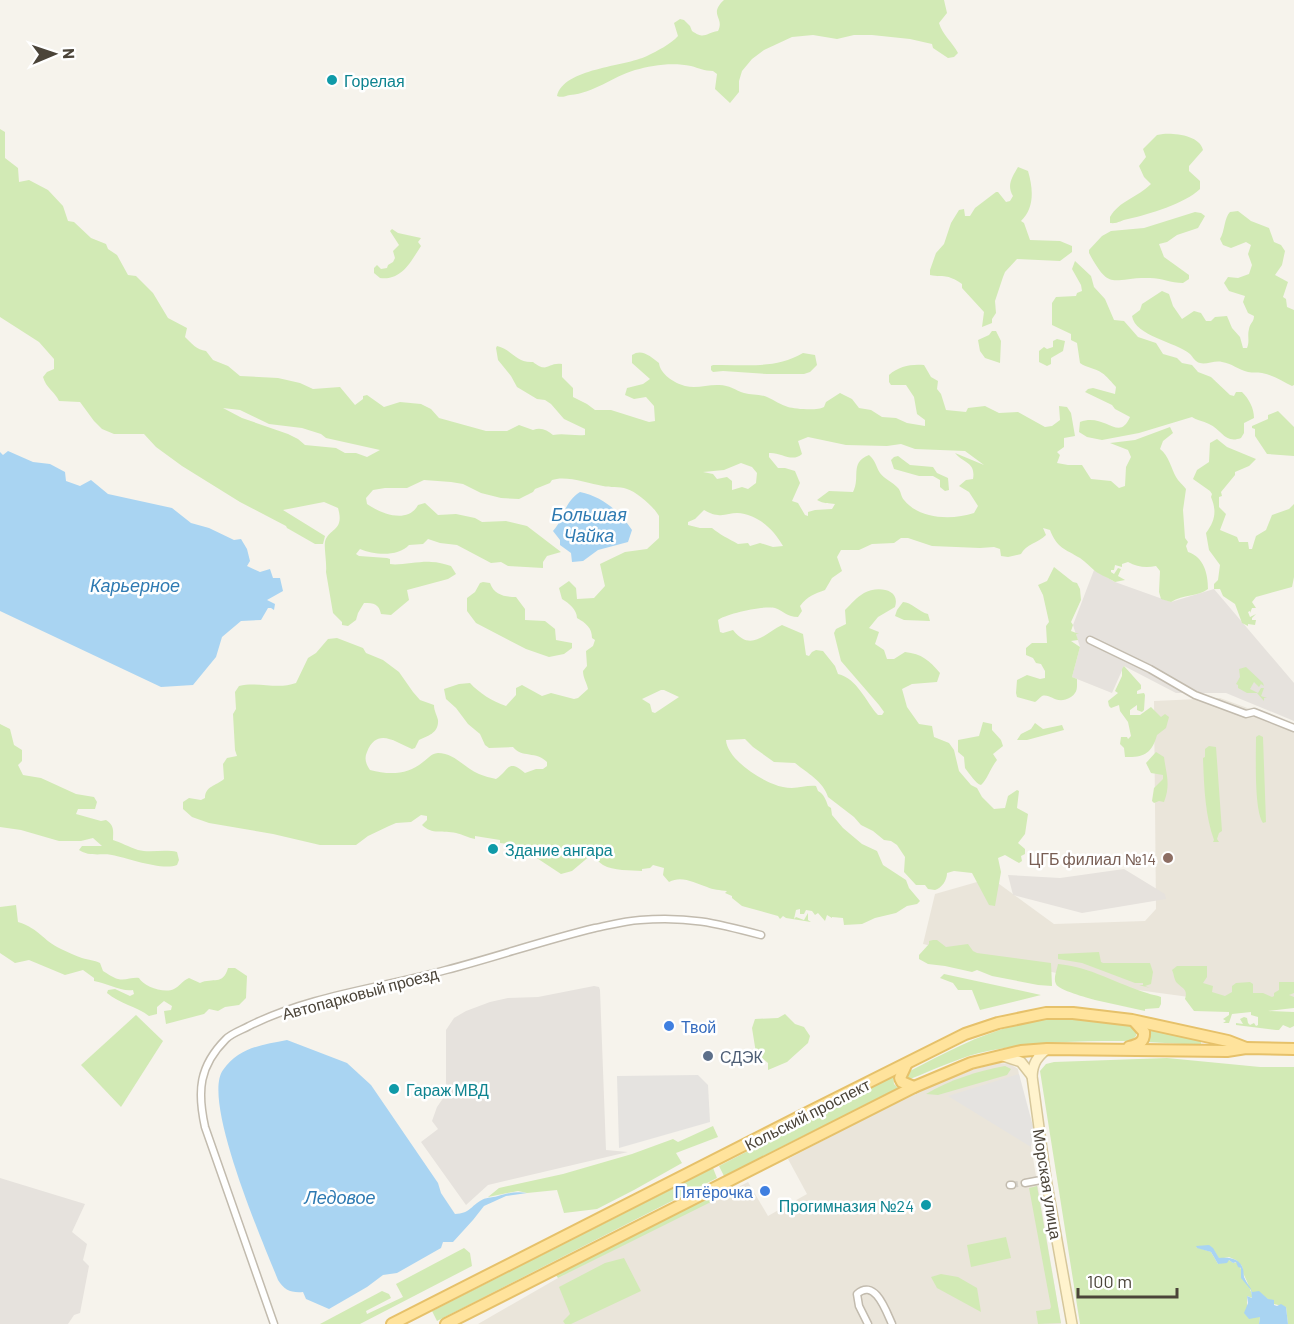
<svg xmlns="http://www.w3.org/2000/svg" width="1294" height="1324" font-family="Barlow,sans-serif">
	<rect width="100%" height="100%" fill="#f6f3ec"/>
	<!-- residential -->
	<g fill="#eae5da">
		<path d="M1220,698L1294,725V1004L1248,1005L1130,989L923,944L935,894L991,878L1054,924L1145,921L1156,909L1154,701Z"/>
		<path d="M999,1063L1010,1064L1018,1069L1061,1324H478L558,1278L748,1182L768,1216L807,1194L788,1159L923,1088L975,1069Z"/>
	</g>
	<!-- industrial -->
	<g fill="#e6e2dd">
		<path d="M1094,570L1115,582L1171,602L1214,589L1294,683V721L1226,693H1176L1124,666L1112,693L1072,677L1080,647L1073,625Z"/>
		<path d="M1124,869L1165,894L1166,899L1082,913L1013,895L1008,875L1060,878Z"/>
		<path d="M594,986L599,987L600,990L606,1150L628,1152L488,1185L466,1205L421,1142L438,1129L432,1121L437,1107L446,1094V1030L454,1018L466,1011L490,1002L508,998L538,997Z"/>
		<path d="M0,1178L85,1204L72,1232L87,1244L83,1260L89,1266L80,1313L74,1315L68,1324H0Z"/>
	</g>
	<!-- green -->
	<g fill="#d2eab5" fill-rule="evenodd">
		<path d="M724,0H944L947,13L939,23C942,34 953,43 958,53L954,57L948,58L933,48L932,44L910,39L872,35H854L837,39L813,35L792,37L764,50L752,59L742,71L739,81V92L730,103L715,89L717,74L713,71C704,71 699,68 691,66C673,62 652,65 635,70C612,77 594,93 570,95C565,96 562,98 557,96C564,68 624,67 647,56C657,51 671,44 678,36L674,23L680,19L684,20L690,26L692,31C705,40 705,33 718,31C725,17 708,15 724,0Z"/>
		<path d="M0,129L5,132V158L18,168L19,182L29,180L48,190L63,206L68,221L74,222L91,238L106,244L108,249L117,255L128,275L136,276L153,293L168,318L187,328L185,337C191,343 197,350 206,351L213,360L228,366L240,376L278,378L300,383L313,389L340,387L355,405L363,399V396L367,395L384,407L400,402L421,404L431,409L439,418L486,431H507L519,425L533,430C541,427 547,430 553,435C564,433 573,436 585,435V429L564,419L551,404L545,400L537,399L517,387L511,376L498,360L496,348L497,346C513,350 515,363 533,362C548,374 547,362 562,364V377L573,388V397L587,404L595,410H611L649,422L655,421L654,406L646,397L634,399L625,395L627,388L643,384L650,379L632,363V355C642,348 651,357 659,363C660,374 674,383 685,386C696,389 706,385 717,385C728,384 735,390 744,393C751,395 759,394 767,397C774,400 781,405 788,407C795,409 818,411 824,407L826,402L840,393L852,399L859,408L871,410L882,417L896,418L907,423L925,426V420L917,414L914,397L906,385H891L889,382V375C899,366 911,364 924,365L931,377L938,381L937,389L941,394L946,410L966,412L968,408L985,406L999,413L1018,412L1045,427L1052,426L1060,420L1059,406L1067,407L1071,413L1075,436L1064,438V447L1057,452L1060,455L1057,463L1068,465H1082L1091,479L1111,481L1119,488L1125,486L1126,467L1131,457L1128,450L1110,443L1135,440L1170,427L1173,433L1163,441L1160,449C1169,456 1171,468 1176,477C1178,481 1183,485 1186,489L1183,510L1185,538L1188,542L1186,546L1188,552C1204,557 1208,574 1208,589C1198,597 1183,594 1171,602L1161,599L1159,592L1160,571L1156,566C1146,568 1137,567 1128,562L1122,564V567L1115,565L1114,570H1111V572L1114,574L1118,568L1121,569L1118,576L1125,580L1115,582C1109,578 1100,575 1095,571C1090,567 1086,562 1080,558C1065,549 1057,548 1050,530L1043,528L1046,535C1038,543 1026,544 1021,554L1008,557L1001,556L1000,549L994,547L980,548L932,546L908,538H901L894,543L872,544L859,550H841L837,557L842,571L832,578L825,590C814,594 808,596 800,606L802,611L798,617C787,617 784,611 775,608C765,605 725,614 718,620L720,632L723,633L733,630C751,653 765,633 782,625L803,634L806,655L809,656L812,652L816,650L823,651L835,666L838,674C857,678 866,702 878,715H882L884,712L879,705L841,661L834,633L836,629L846,624L845,610C851,604 857,597 864,593C876,586 901,588 895,607L878,617L869,628L879,632L875,644L884,650L887,659H894L905,652C922,654 929,660 940,673L937,682L912,684L902,689L907,707L919,724L932,726L934,737L949,743L954,750L959,771L971,785L977,788L982,797L994,809L1005,808L1008,796L1017,790L1019,791L1017,808L1028,814L1025,834L1018,843L1025,849V854L1021,856L1022,861L1019,863L1005,855L998,858L1001,872L995,906L989,905L972,873L954,871L947,873C947,880 942,888 935,890L928,889L925,885H916L904,872L905,857L897,845L891,841L884,840L873,831L861,825L854,817L828,797C823,781 807,773 795,763L774,762L753,747L745,739L726,740C727,760 765,784 783,787C796,790 805,785 816,786L818,791C824,794 826,800 828,806L831,808L832,815L843,828L862,844L877,851L883,865L906,880L909,888L920,901L917,904L907,906L896,913L875,918L862,924L844,925L843,918L832,917V918L827,915L825,921L818,913L815,915L812,911L806,910L804,914H800V909L796,910L794,919L796,917L804,920L808,913V920L811,922L786,918L783,916L780,919L778,916L742,906L732,898V896L725,893L727,891C720,890 713,890 707,887C694,883 682,875 669,882L663,875L664,868L653,865L650,868L642,869V871C631,870 613,871 603,865C598,862 596,858 591,855L572,871L561,874L517,845L500,843V840L475,836V839C468,838 462,834 456,833C443,830 432,835 422,825L427,820V816L421,815L411,822L396,823L389,826L368,836L356,845H320L273,834L209,823L192,817L183,809V802L189,798L201,800L205,798C205,786 216,786 224,779L223,764L227,758L237,756L235,750L233,714L236,709L235,692L239,686C258,681 277,690 296,683L308,658L316,653L328,639L337,638L363,648L366,653L383,660L399,672L413,692L420,700L434,705C434,711 437,715 438,720C439,733 428,736 419,740L415,748L412,749C395,742 377,727 367,752C364,759 366,764 370,770C389,775 408,775 423,762C429,758 430,754 438,753C455,753 464,768 479,774C484,776 491,778 496,779C509,771 507,758 525,773L536,769H543L547,766V762C537,751 521,758 513,747L489,748L485,745L480,734L468,724L456,708L446,699L444,689L459,684L470,683C479,693 492,701 506,706L516,695V688L522,685L542,696L551,693L574,699L578,698L588,689C587,683 583,678 583,671L587,666L586,651L593,646L595,640L592,638C592,628 586,623 577,618C577,610 569,603 562,599L559,588L569,581L576,588L577,599L594,598L605,586L600,564L625,552L647,549L659,538V516C654,507 637,492 627,489C619,486 610,488 603,486C588,483 565,475 552,480L550,483L535,489L533,492L519,499L501,498L481,493L463,484L451,482L424,480L407,488H385L373,490L366,498L367,504C381,514 408,524 418,505L425,503L438,515L456,514L475,518L482,522L506,521L527,526L561,552L547,556L543,562V568L508,566L501,562L491,563L457,545L440,543L428,539L423,544L409,545C398,557 374,555 360,549L356,554L359,556L387,558L390,559V564C398,566 420,561 431,562C438,562 444,564 451,566L456,574L448,579L407,590L409,600L391,615L381,614C379,604 374,603 364,603L358,613L356,620L348,626L342,625V622L333,613L326,572C327,564 324,548 325,542C328,528 345,532 338,508L324,502L283,510L325,536L323,544H315L287,528L286,526L240,502L182,466L156,447L144,434H114L102,429L94,421L80,402L59,401C55,392 46,388 43,377L47,372L54,369V359L39,342L0,317ZM223,408L240,410L269,424L302,428L321,434L326,438L380,450L367,457L356,453H345L336,448L305,445L298,439L288,434L242,418ZM808,437L846,445L887,446L901,444L915,449L965,451L984,465L955,453C963,463 976,462 973,479L966,480L959,486L969,492L978,506L974,513C953,520 920,520 904,500C901,497 901,491 898,488C893,482 884,479 880,473C876,467 876,461 869,455C849,463 861,477 853,492L829,491L817,500C824,504 829,503 835,504L832,509L815,510L808,512V516L805,515L798,503L792,501L800,483L795,471L785,468H778L769,457V453C781,452 792,463 802,454L798,441ZM741,463L752,467L757,473L756,483L748,489L742,487L732,490V481L727,477L717,479L713,474L703,472L724,470ZM704,510C708,512 713,515 718,515C724,516 731,513 737,513C758,514 774,530 783,546L773,547L760,543L750,546L748,543L738,544C729,539 719,534 712,528H700L688,525V522L695,519ZM661,690H664L679,697L655,713L652,712L650,704L642,699Z"/>
		<path d="M1163,134C1176,133 1200,136 1203,150L1189,166V171L1200,181V189C1184,204 1150,214 1128,219C1121,220 1118,224 1110,223V217C1119,201 1138,197 1151,184L1144,177L1139,166L1146,157L1143,149L1157,135Z"/>
		<path d="M1018,167L1028,171C1033,188 1035,208 1021,221L1024,223L1030,240L1060,241L1072,246V252L1060,261L1017,259L1005,272L1003,277L995,301L996,313L992,319V323L982,327L984,312L962,288V284C946,273 945,278 930,275V270L936,253L944,244L951,223L959,210L964,209L965,216H970L975,208L996,192H998L1006,202L1010,201L1013,196C1006,185 1013,176 1018,167Z"/>
		<path d="M1238,211L1251,221L1269,228L1274,242L1281,245L1285,251L1282,265L1275,275L1288,282L1283,297L1286,299L1287,307L1294,310V385L1292,386C1282,381 1273,375 1262,373C1257,372 1253,373 1248,372C1239,370 1231,363 1222,362C1215,360 1206,365 1200,363C1195,362 1193,357 1190,354C1176,342 1135,336 1132,316L1140,310L1142,304L1162,291L1169,294L1173,306L1182,319L1194,311L1201,313L1206,321H1211L1215,317L1227,316L1232,328L1240,337L1243,348H1247C1250,341 1247,336 1249,329C1250,323 1254,322 1254,316L1248,313L1243,302L1245,296L1229,291L1224,283L1228,277L1238,278L1249,274L1252,265L1248,254L1251,245L1246,242L1231,248L1223,245L1220,239C1225,231 1224,218 1230,212Z"/>
		<path d="M1195,212L1201,213L1205,216L1198,228L1177,235L1167,242L1159,244L1164,257L1189,275V279L1183,283C1171,283 1161,278 1150,278C1111,277 1111,293 1089,253V250L1102,236L1111,231L1144,228Z"/>
		<path d="M392,229L398,233L421,238L418,242L421,246C411,261 402,281 380,278L374,273V268L377,265L381,269L387,268L388,265L393,262L395,258L393,251L399,245L390,231Z"/>
		<path d="M1075,261L1091,276L1094,287L1105,299L1114,320L1124,321L1138,337L1156,343L1163,354L1177,358L1182,363L1192,365L1198,372L1211,377L1230,395L1234,396L1236,392H1242C1249,399 1254,408 1254,418L1244,423V433L1241,438C1225,444 1222,430 1209,424C1203,421 1196,420 1192,417L1139,433L1102,440L1087,437L1079,432L1080,422C1105,412 1119,443 1130,417L1115,409L1112,405L1085,392L1088,389L1093,388L1115,394L1116,387C1112,383 1107,376 1102,373C1095,368 1087,368 1080,363L1077,343L1071,340V334L1052,325V303L1056,297L1076,296L1077,293L1082,291L1081,285L1072,269Z"/>
		<path d="M992,331H996L1001,341L1000,363L985,358L980,351L978,340L989,335Z"/>
		<path d="M1057,339L1065,341L1063,351L1051,358V364L1047,366L1039,362V351L1044,347L1047,349L1053,347V341Z"/>
		<path d="M803,353L815,355L817,365L810,372L804,374H767L723,371L713,372L711,370V366L713,365C745,364 774,370 803,353Z"/>
		<path d="M1278,411L1294,427V456L1267,454L1255,436V429L1252,428V426L1268,419V415Z"/>
		<path d="M1217,439L1227,447L1256,459L1249,466L1235,472V475L1221,492L1222,496L1219,497V507L1226,514L1220,530L1237,537L1239,542H1248L1249,549H1252L1256,536L1266,530L1272,515L1289,509L1294,504V577L1292,587L1256,597L1252,602L1256,608H1252L1250,613V611L1248,612L1250,617L1256,614L1252,618V620H1256L1255,625L1248,624V626L1242,623L1235,604L1223,596L1220,589H1214V584L1218,580L1220,565L1209,550L1206,533C1215,521 1217,511 1211,497L1212,494L1210,491L1193,479L1197,470L1209,462L1210,443Z"/>
		<path d="M898,456L910,465L933,467L937,473L948,478L949,490L945,491L940,487V480L933,476H919L894,469L891,460L894,457Z"/>
		<path d="M1054,567L1073,582L1077,583L1080,589L1081,600L1071,622L1073,625L1071,631L1079,634H1076L1078,640L1071,641L1080,647L1072,677L1077,679C1077,688 1078,692 1071,697C1056,706 1051,693 1042,696C1039,698 1037,701 1035,702L1017,697L1016,693L1017,680L1027,675L1040,679L1045,678V671L1041,664L1036,663L1033,658L1026,655V648L1032,643H1047L1046,626L1049,622L1043,595L1038,585L1047,581Z"/>
		<path d="M483,582L490,583C494,595 505,597 516,597L525,609V620L545,621L555,629L556,640L572,643V648L564,654L549,657L526,649L476,623L467,611V598L475,592L480,583Z"/>
		<path d="M903,602C911,602 919,612 928,614L930,621L904,620L895,616L897,610Z"/>
		<path d="M1124,666L1141,685V689L1137,691V694L1144,693L1145,695L1144,710L1142,712L1137,710V705L1130,710V715H1140L1151,707L1161,717L1165,714L1169,717L1166,728L1157,735C1152,753 1144,758 1125,757L1124,748L1120,744L1121,737H1127L1128,739L1131,736L1128,722L1120,711L1119,705L1111,708L1109,706L1108,701L1118,693L1115,691L1122,676V669Z"/>
		<path d="M1246,667L1263,683L1264,686L1261,684L1259,687L1254,682L1250,689L1258,693L1261,688H1264L1261,696L1267,698H1264V701L1257,693H1247L1238,688V685L1236,684L1240,677L1239,669Z"/>
		<path d="M983,722L992,724V730L1001,740L1003,746L993,754L997,760C991,767 987,780 981,785C976,784 969,773 965,768L964,757L958,752V740L979,736Z"/>
		<path d="M1035,723L1043,729L1062,725L1064,730L1027,740H1017L1021,734L1031,729Z"/>
		<path d="M0,724L10,729L14,745L22,750V761L18,765L23,775L41,778L76,794L94,797L97,802L95,809H78L76,814L101,821L106,820C115,826 113,831 113,840C120,842 129,847 138,850C150,853 165,849 177,852L179,860L177,865C162,871 128,858 112,855C101,853 89,857 79,850L82,846H102L93,838L81,841H59L21,830L0,827Z"/>
		<path d="M1259,735L1263,737L1266,822L1263,823C1254,810 1256,756 1256,737Z"/>
		<path d="M1209,746L1216,747L1222,831L1219,833L1217,839L1219,842H1213L1214,840C1205,815 1204,786 1203,758L1205,757V749Z"/>
		<path d="M1156,752L1164,757C1166,774 1171,784 1164,802L1159,801L1154,803L1152,801L1154,788L1163,779V775L1151,773L1146,763Z"/>
		<path d="M16,905L18,922C40,929 42,940 61,949C68,952 76,956 82,958C89,960 94,960 100,963L103,971C107,973 113,978 118,979C125,981 132,977 139,978C143,986 164,994 174,989C180,986 182,981 189,978L200,983C213,977 223,986 228,968H235L247,976L246,998L239,1005L225,1007L218,1011L209,1009L204,1014L166,1024L164,1011L171,1010L172,1006L164,1001L157,1007V1014L149,1016C136,1006 120,1004 107,993L108,990L115,989L130,996L134,994L133,990C121,992 107,983 94,981V978L83,970L65,975L29,960L15,963L0,953V907Z"/>
		<path d="M933,940H937L946,947L968,944L973,951L977,953L1051,963L1052,986L1038,985L992,976L977,970L972,972L945,966L928,964L919,959V955L929,944V941Z"/>
		<path d="M1099,952L1101,962L1103,963H1150L1153,972L1151,984L1145,986L1150,988L1139,985H1143V983H1135L1082,963L1058,959V954Z"/>
		<path d="M1058,964C1091,967 1117,984 1147,993C1152,995 1156,995 1161,997V1004L1159,1008L1145,1009V1011L1095,1000C1088,998 1058,990 1056,984C1053,978 1057,970 1058,964Z"/>
		<path d="M1177,966H1207V977L1203,983L1213,986L1212,992L1225,996L1232,992V986L1236,983L1250,982L1253,984V993H1263L1272,997L1274,996V993L1279,990V982H1294V993L1289,995L1294,997V1008L1268,1011L1294,1012V1026L1290,1028L1283,1025L1279,1030H1276L1236,1025V1023L1243,1024L1240,1019L1244,1017L1247,1018L1248,1023L1250,1025L1254,1023L1256,1026L1258,1025V1017L1251,1015V1012L1232,1014L1229,1023H1223L1226,1021L1223,1019L1229,1015V1012L1194,1011L1185,999C1188,989 1183,989 1177,983C1174,980 1174,974 1172,970Z"/>
		<path d="M944,974L1041,995L980,1010L972,990H958L953,983L940,978Z"/>
		<path d="M785,1014L795,1024L804,1027L810,1036L808,1043L787,1062L768,1070V1063L756,1053L752,1028L755,1019L778,1018Z"/>
		<path d="M136,1015L163,1041L121,1107L81,1065Z"/>
		<path d="M1050,1019C1068,1019 1123,1018 1136,1029V1036L1131,1041C1083,1041 1036,1041 988,1051C962,1056 936,1069 910,1079L905,1076L906,1073C954,1048 995,1025 1050,1019Z"/>
		<path d="M1149,1029L1201,1040V1045L1147,1042L1151,1035Z"/>
		<path d="M1167,1058L1260,1067H1294V1324H1288L1286,1307L1274,1304L1259,1292H1252L1244,1278L1242,1266L1236,1260L1229,1257L1219,1259C1213,1247 1210,1244 1196,1247L1211,1252L1218,1264L1229,1260L1233,1263L1237,1262C1242,1269 1251,1290 1253,1298L1247,1296V1308L1255,1316L1260,1317L1259,1324H1080L1040,1071L1046,1064L1054,1062Z"/>
		<path d="M1005,1066L1011,1069L1007,1075L938,1095L926,1094C949,1080 978,1071 1005,1066Z"/>
		<path d="M893,1076L894,1084L898,1088L724,1176L719,1166Z"/>
		<path d="M713,1126L718,1137L676,1153L682,1163L634,1190L597,1209L564,1213L557,1190L527,1193L518,1191L488,1197L499,1188L563,1174L632,1154L673,1139L678,1142Z"/>
		<path d="M713,1168L717,1178L437,1321L432,1311Z"/>
		<path d="M1037,1186L1061,1323L1038,1324L1036,1311L1050,1309L1051,1307L1029,1188Z"/>
		<path d="M727,1188L729,1193L558,1278L555,1274Z"/>
		<path d="M1006,1237L1011,1258L971,1267L967,1245Z"/>
		<path d="M464,1248L470,1253L472,1266L360,1324H320L382,1291L389,1294L391,1298L366,1311L367,1314L403,1297L396,1284Z"/>
		<path d="M624,1258L641,1291L571,1324H565L563,1321L570,1314L559,1287L605,1263Z"/>
		<path d="M941,1274L958,1277L977,1288L981,1312L937,1288L931,1277Z"/>
	</g>
	<!-- parking -->
	<g fill="#e5e3e0">
		<path d="M1019,1074L1034,1130L1031,1147L948,1096Z"/>
		<path d="M698,1075L708,1085L710,1122L619,1148L617,1076Z"/>
	</g>
	<!-- water -->
	<g fill="#a9d4f2">
		<path d="M8,451L33,462L50,464L65,472L66,481L80,486L91,480L108,494L172,508L191,523L209,528L234,540L241,539L247,549L250,561L247,566L260,572L270,569L273,578H280L283,591L267,600L275,604L274,610L271,608H268L261,620L241,621L222,637L216,657L193,685L161,687L0,611V452L3,455Z"/>
		<path d="M580,492C603,497 619,511 632,530L628,542L598,550L583,561L572,562L571,553L560,545V540L553,531C566,516 563,503 580,492Z"/>
		<path d="M287,1040L347,1063L371,1085L438,1183L441,1193L455,1214C470,1213 469,1208 480,1201C486,1197 491,1198 498,1196C509,1193 516,1191 527,1193L506,1196L484,1206L473,1220L453,1242H443L441,1248L397,1273L383,1275L367,1287L329,1309L306,1299L303,1292C291,1293 284,1290 278,1280C264,1245 201,1100 223,1070C239,1047 262,1045 287,1040Z"/>
		<path d="M1209,1245L1213,1248L1219,1258C1229,1257 1240,1258 1243,1269C1244,1273 1243,1276 1245,1279C1247,1284 1251,1287 1252,1292L1259,1291L1268,1299L1274,1300V1305L1277,1306L1281,1304L1286,1307L1288,1324H1259L1260,1317L1249,1319L1244,1313L1248,1303L1247,1296L1252,1298L1251,1290L1241,1278V1268L1238,1267L1236,1262L1233,1263L1229,1260L1227,1263L1218,1264L1211,1252L1197,1248L1196,1246Z"/>
	</g>
	<g fill="none" stroke-linecap="round" stroke-linejoin="round">
		<!-- street-tunnel -->
		<path stroke="#d4d0c8" stroke-width="6" stroke-dasharray="6 3" stroke-linecap="butt" d="M1012,1185L1025,1183"/>
		<defs>
			<g id="street">
				<path d="M1090,640L1150,669L1195,695L1246,714L1254,712L1294,728"/>
				<path d="M1025,1183L1046,1179"/>
				<path d="M1010,1185H1012"/>
				<path d="M274,1324L205,1127C197,1091 199,1066 226,1039C232,1033 242,1030 249,1026C311,995 381,988 446,970C496,957 545,940 595,928C610,925 625,921 640,920C687,916 716,923 761,935"/>
				<path d="M868,1324L859,1306L857,1294C875,1278 886,1311 892,1324"/>
			</g>
			<g id="secondary">
				<path d="M1047,1049C1037,1057 1033,1063 1032,1076L1046,1179L1072,1324"/>
				<path d="M1003,1056L1021,1062L1032,1076"/>
			</g>
			<g id="primary">
				<path d="M1129,1047C1138,1045 1145,1042 1144,1032L1135,1022"/>
				<path d="M906,1065L900,1078L902,1082L914,1087"/>
				<path d="M392,1324L809,1112L965,1034L998,1023L1046,1013H1073L1132,1020L1228,1041L1246,1048"/>
				<path d="M446,1324L914,1087L971,1063L1021,1051L1047,1049L1227,1051L1246,1048L1294,1049"/>
			</g>
		</defs>
		<!-- street casing -->
		<use href="#street" stroke="#c2bbae" stroke-width="9"/>
		<!-- secondary casing -->
		<use href="#secondary" stroke="#d6c79b" stroke-width="12"/>
		<!-- primary casing -->
		<use href="#primary" stroke="#e6c16a" stroke-width="14"/>
		<!-- street -->
		<use href="#street" stroke="#fff" stroke-width="6"/>
		<!-- secondary -->
		<use href="#secondary" stroke="#fff3cd" stroke-width="9"/>
		<!-- primary -->
		<use href="#primary" stroke="#ffe39c" stroke-width="10"/>
	</g>
	<!-- markers -->
	<g fill="#0f9aa8" stroke="#fff" stroke-width="2">
		<circle cx="332" cy="80" r="6"/>
		<circle cx="493" cy="849" r="6"/>
		<circle cx="394" cy="1089" r="6"/>
		<circle cx="926" cy="1205" r="6"/>
	</g>
	<circle fill="#8d6e63" stroke="#fff" stroke-width="2" cx="1168" cy="858" r="6"/>
	<g fill="#3f7fe0" stroke="#fff" stroke-width="2">
		<circle cx="669" cy="1026" r="6"/>
		<circle cx="765" cy="1191" r="6"/>
	</g>
	<circle fill="#5c6f8a" stroke="#fff" stroke-width="2" cx="708" cy="1056" r="6"/>
	<g text-anchor="middle" dominant-baseline="central" stroke-width="5" stroke-linejoin="round" paint-order="stroke">
		<!-- culture labels -->
		<g font-size="16" fill="#0d838f" stroke="#fff" text-anchor="start">
			<text x="344" y="80">Горелая</text>
			<text x="505" y="849">Здание ангара</text>
			<text x="406" y="1089">Гараж МВД</text>
			<text x="914" y="1205" text-anchor="end">Прогимназия №24</text>
		</g>
		<!-- education labels -->
		<g font-size="16" fill="#785e54" stroke="#fff" text-anchor="end">
			<text x="1156" y="858">ЦГБ филиал №14</text>
		</g>
		<!-- street labels -->
		<g font-size="16" fill="#4b4439" stroke="#fff">
			<text transform="translate(360 993) rotate(-15)">Автопарковый проезд</text>
			<text transform="translate(807 1114) rotate(-27)">Кольский проспект</text>
			<text transform="translate(1048 1184) rotate(81)">Морская улица</text>
		</g>
		<!-- shop labels -->
		<g font-size="16" fill="#366cbe" stroke="#fff" text-anchor="start">
			<text x="681" y="1026">Твой</text>
			<text x="753" y="1191" text-anchor="end">Пятёрочка</text>
		</g>
		<!-- service labels -->
		<g font-size="16" fill="#4e5e75" stroke="#fff" text-anchor="start">
			<text x="720" y="1056">СДЭК</text>
		</g>
		<!-- water labels -->
		<g font-size="18" font-style="italic" fill="#2e7ab2" stroke="#fff">
			<text x="589" y="514">Большая<tspan x="589" dy="21">Чайка</tspan></text>
			<text x="135" y="585">Карьерное</text>
			<text x="340" y="1197">Ледовое</text>
		</g>
	</g>
	<!-- north arrow -->
	<g transform="translate(54 54) rotate(88)" stroke="#ffffff" stroke-width="4.5" paint-order="stroke">
	<path d="M0-4.5L10 22L0 15L-10 22Z" fill="#4b4439"/>
	<text y="-9" font-size="16" font-weight="bold" text-anchor="middle" fill="#4b4439">N</text>
	</g>
	<!-- scale -->
	<path d="M1078 1288v9h99v-9" fill="none" stroke="#4b4439" stroke-width="3"/>
	<text x="1087" y="1288" font-size="18" fill="#4b4439" stroke="#ffffff" stroke-width="4.5" paint-order="stroke">100 m</text>
</svg>
